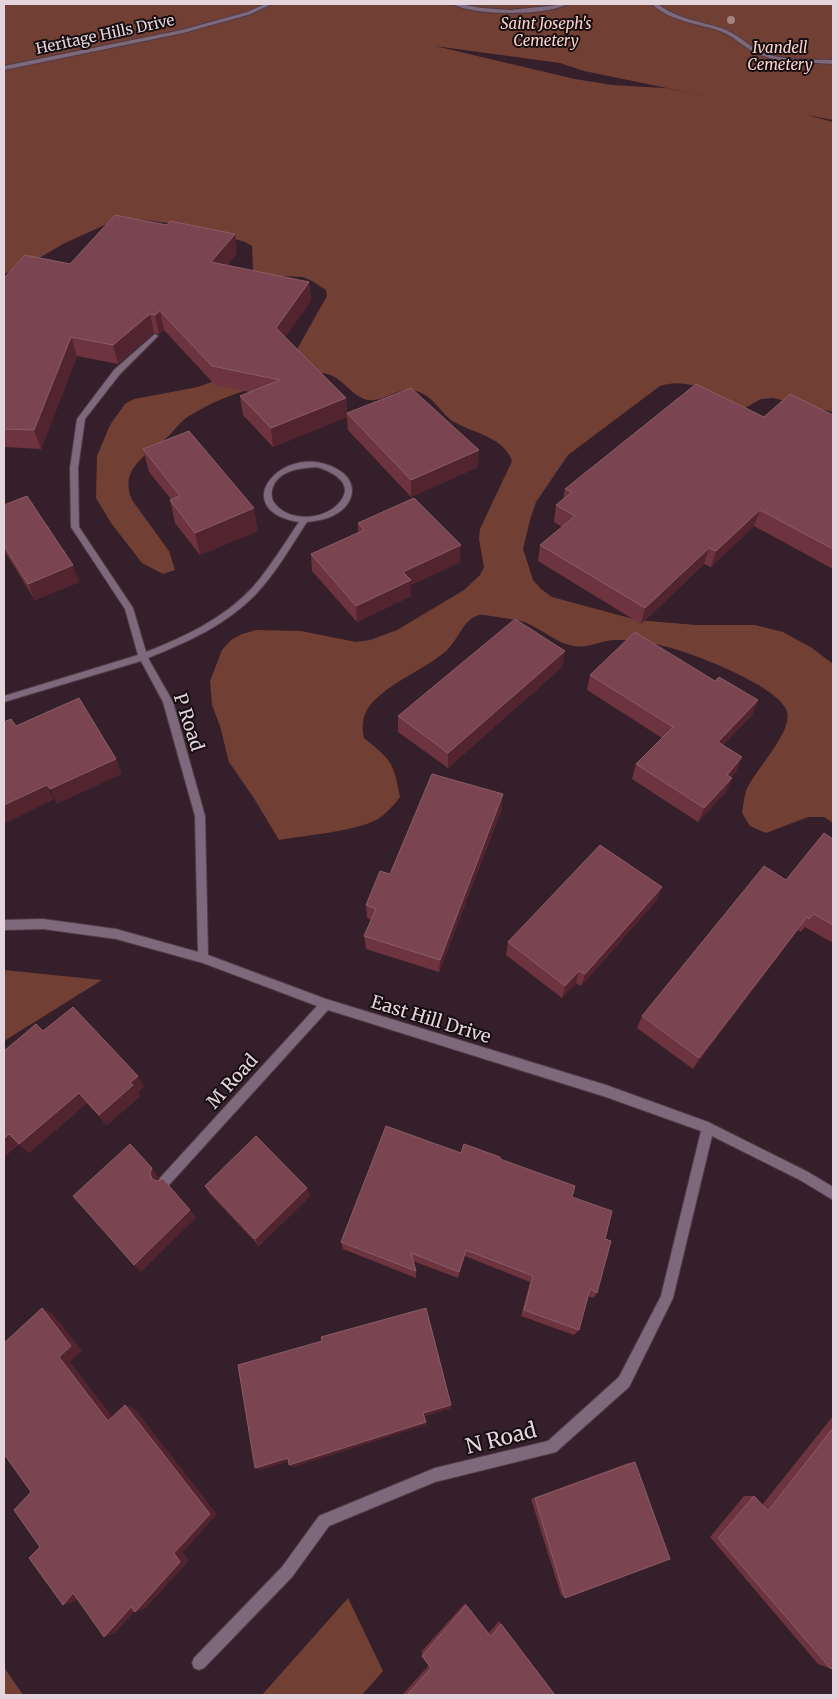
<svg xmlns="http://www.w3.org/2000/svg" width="837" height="1699" font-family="Merriweather,serif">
	<rect width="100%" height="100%" fill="#351f2a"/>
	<!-- green -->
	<g fill="#723f34" fill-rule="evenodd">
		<path d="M4,4H833V120L807,115L833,122V412L773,398L761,399L745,408C718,396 690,376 660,386L568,455L536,502L530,520L523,549L533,580L541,589L552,597L637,620L696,625H755L783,632L812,648L833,664V823L824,817H808L766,833L750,826L742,813C743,806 744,798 746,791C753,772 793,732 787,712C780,686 688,651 663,646C649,642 633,640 618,640C603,639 589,649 574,646C556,643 543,630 527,623C519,619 507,619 497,617C492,617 484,614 479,615C463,619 458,641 446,651C424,670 392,681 372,703C363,713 361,725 364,738C392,761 393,761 400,797C394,805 387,813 378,819C354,832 307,835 279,840L255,800L229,762L220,726L212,705L210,681L222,650L231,640L242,634L256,630L301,631L356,642L370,640L397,630L464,590L480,575L484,567L479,539L480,529L512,461C504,437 473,433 454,422C440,413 434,396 416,391C397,385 380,407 362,398C347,391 340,374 321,373C313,372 303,376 295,378C258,385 221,396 189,416C179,422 173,433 164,440C144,456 119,471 132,500L169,551L175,570L163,574L142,563L135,554L111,523L96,498L97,456L110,425L125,404L134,399L198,387L296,351L327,296L326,290L312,281L303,277L259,275L253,270L252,246L245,242L191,226L122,217L65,243L39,258L4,274ZM435,46L560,63L584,71L701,95L665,88L612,85L575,79Z"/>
		<path d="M4,970L102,980L4,1041Z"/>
		<path d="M348,1598L383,1671L362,1695H262Z"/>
		<path d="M4,1667L23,1695H4Z"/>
	</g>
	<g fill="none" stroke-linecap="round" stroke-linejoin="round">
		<defs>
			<g id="service">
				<path d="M452,4H460L482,8L510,10L568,4C544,16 476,16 452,4Z"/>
				<path d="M652,4H658C677,19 699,21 721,28C737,33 747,45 761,52C783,61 810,59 833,60V64C808,62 780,64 756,53C743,47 734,36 720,31C697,23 671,22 652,4Z"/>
			</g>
			<g id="minor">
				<path d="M265,4H272L251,14L183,33L4,70V66L182,30L247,12Z"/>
				<path d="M155,334L158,336L120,374L85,419L78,468L79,527L133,608L146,652C184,637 223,619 252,588C270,568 284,544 299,522C225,510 283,439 337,469C362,483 353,508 330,517C322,520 315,521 307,522C291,546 276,573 256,594C226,625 188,642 148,658L173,702L205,816L208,955L326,999L606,1085L708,1122L808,1172L833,1187V1200L800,1180L712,1136L673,1298L629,1387L556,1452L435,1482L329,1526L292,1577L204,1668L199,1670L194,1668L192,1663L194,1658L282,1567L319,1516L435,1468L548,1441L619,1377L661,1296L701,1131L606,1097L328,1010L168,1186L164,1188L160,1186L158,1182L160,1178L317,1006L203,963L116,939L43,929L4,930V920L43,919L116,929L198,952L195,816L163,702L141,661L4,702V696L138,655L125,609L71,527L70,468L77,419L114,370ZM317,467C333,472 356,484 339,503C324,520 291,522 276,505C272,501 271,496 272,490C277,470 300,468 317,467Z"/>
			</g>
		</defs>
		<!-- service casing -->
		<use href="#service" stroke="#513c46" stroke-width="2"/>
		<!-- minor casing -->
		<use href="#minor" stroke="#513c46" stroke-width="2"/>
		<!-- service -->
		<use href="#service" fill="#7d687c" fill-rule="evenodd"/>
		<!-- minor -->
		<use href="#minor" fill="#7d687c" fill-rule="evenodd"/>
	</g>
	<!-- trees -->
	<circle fill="#a28382" cx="731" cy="20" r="4"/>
	<!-- wall -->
	<g fill="#6d343f">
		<path d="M237,253L227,265L309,282L311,301L285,337L346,398L347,413L478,467L411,497L348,430L347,417L273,447L243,415L240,396L249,392L215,385L164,330L159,334L154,333L118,364L77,356L41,449L4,447V278L70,264Z"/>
		<path d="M833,415V569L754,526L711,567L704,564L641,624L538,561L540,545L562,527L554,522L556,505L563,499L565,489L764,417Z"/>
		<path d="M143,449L258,531L200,555L175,523L170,500L171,499L149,472Z"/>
		<path d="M4,505L79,582L35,600L4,550Z"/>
		<path d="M358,523L460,562L411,585V596L357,622L312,571L311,554L358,533Z"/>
		<path d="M562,667L448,768L398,732V716Z"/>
		<path d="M590,675L715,681L758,700L752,715L723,745L736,772L731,777L726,792L698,822L632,779L636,764L662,738L587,690Z"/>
		<path d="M502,808L439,972L366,949L364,936L371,920L367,918L366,905Z"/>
		<path d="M833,839V943L805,927L801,932L798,930L693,1069L637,1028L642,1016L786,880Z"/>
		<path d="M657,900L581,986L576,983L562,998L506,955L508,942Z"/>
		<path d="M43,1031L144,1086L138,1092L140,1096L107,1125L87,1103L29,1153L19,1144L4,1157Z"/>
		<path d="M461,1153L500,1159L572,1197L605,1239L597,1293L593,1298L588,1296L579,1330L574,1335L521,1316L530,1282L465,1256L458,1278L413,1261L416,1271V1278L343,1249L341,1242Z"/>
		<path d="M205,1186L310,1196L259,1246L210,1194Z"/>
		<path d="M833,1416V1666L831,1669L818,1664L710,1537L744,1496H754L762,1505Z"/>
		<path d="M635,1462L565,1598L561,1595L531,1499L628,1463Z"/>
		<path d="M465,1603L489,1633L499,1621L555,1695H402L429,1665L422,1656V1651Z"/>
	</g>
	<!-- shaded-wall -->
	<g fill="#51242f">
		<path d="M235,234L237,253L215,281L211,262Z"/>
		<path d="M309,282L311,301L278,347L276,328Z"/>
		<path d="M160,311L164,330L159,334L155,315Z"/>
		<path d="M150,314L154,333L118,364L113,345Z"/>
		<path d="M71,337L77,356L41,449L34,430Z"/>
		<path d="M346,398L347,417L273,447L271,428Z"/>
		<path d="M479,450L478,467L411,497V480Z"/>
		<path d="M254,508L258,531L200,555L195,533Z"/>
		<path d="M760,510L754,526L711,567L716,551Z"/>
		<path d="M461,545L460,562L411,585V596L357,622L356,606L403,572Z"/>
		<path d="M709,548L704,564L641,624L645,608Z"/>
		<path d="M73,565L79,582L35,600L28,584Z"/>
		<path d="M565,651L562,667L448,768V753Z"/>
		<path d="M758,700L752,715L712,757L718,742Z"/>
		<path d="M742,757L736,772L721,789L727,775Z"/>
		<path d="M116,759L122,774L57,804L50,789Z"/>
		<path d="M732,778L726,792L698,822L704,808Z"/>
		<path d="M47,785L54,799L4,824V805Z"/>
		<path d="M503,794L502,808L439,972L440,960Z"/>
		<path d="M662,887L657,900L581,986L585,974Z"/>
		<path d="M807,917L798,930L693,1069L699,1058Z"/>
		<path d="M579,971L576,983L562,998L565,986Z"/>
		<path d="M138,1076L144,1086L138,1092L140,1096L107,1125L99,1115L130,1083Z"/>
		<path d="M79,1093L87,1103L29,1153L19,1144Z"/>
		<path d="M9,1134L19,1143L4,1157V1139Z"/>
		<path d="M152,1168L159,1177L156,1181L152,1179L150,1173Z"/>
		<path d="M307,1188L310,1196L259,1246L255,1239Z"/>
		<path d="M190,1210L196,1218L141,1272L134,1265Z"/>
		<path d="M466,1250L465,1256L458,1278L459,1272Z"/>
		<path d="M42,1308L53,1314L82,1351L70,1362L118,1424L108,1421L59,1357Z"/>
		<path d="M125,1405L135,1409L217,1514L183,1552L189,1561L145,1609L135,1612L174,1553Z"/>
		<path d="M451,1405L450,1409L423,1417V1413Z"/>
		<path d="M426,1422V1425L294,1467L289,1465Z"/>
		<path d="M288,1458L293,1460L261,1470L255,1468Z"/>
		<path d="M86,1590L76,1601L63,1605L73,1593Z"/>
		<path d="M141,1604L115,1633L104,1637L131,1607Z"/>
	</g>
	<!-- building -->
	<g fill="#7a4550" stroke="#8a5c66">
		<path d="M115,215L167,225L170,221L235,234L211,262L309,282L276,328L346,398L271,428L240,396L280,380L212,366L160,311L155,315L150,314L113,345L71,337L34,430L4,429V278L25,255L70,264Z"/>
		<path d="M696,384L764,417L790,394L833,415V549L760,510L716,551L709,548L645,608L540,545L575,516L556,505L572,492L565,489Z"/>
		<path d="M411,388L479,450L411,480L347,413Z"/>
		<path d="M189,431L254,508L195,533L170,500L180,496L143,449Z"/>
		<path d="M27,496L73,565L28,584L4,545V505Z"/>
		<path d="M414,498L461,545L403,572L411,580L356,606L311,554L364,530L358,523Z"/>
		<path d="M515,619L565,651L448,753L398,716Z"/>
		<path d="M635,632L715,681L719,677L758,700L718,742L742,757L727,775L732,778L704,808L636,764L673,727L590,675Z"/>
		<path d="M79,698L116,759L50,789L47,785L4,805V722L11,719L16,726Z"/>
		<path d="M432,774L503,794L440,960L364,936L376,909L366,905L380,871L390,874Z"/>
		<path d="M824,833L833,839V925L814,914L809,919L807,917L699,1058L642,1016L764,866L786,880Z"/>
		<path d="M600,845L662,887L585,974L579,971L565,986L508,942Z"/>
		<path d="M73,1007L138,1076L130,1083L133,1085L99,1115L79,1093L19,1144L9,1134L4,1139V1051L36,1024L43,1031Z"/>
		<path d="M386,1126L461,1153L464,1144L500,1157V1159L575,1186L572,1197L612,1211L605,1239L611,1241L597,1293L590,1289L579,1330L524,1310L533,1276L466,1250L459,1272L411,1253L416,1271L341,1242Z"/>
		<path d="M256,1136L307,1188L255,1239L205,1186Z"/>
		<path d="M130,1144L152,1168L150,1173L152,1179L157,1181L163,1179L190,1210L134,1265L73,1196Z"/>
		<path d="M42,1308L71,1346L59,1357L108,1421L125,1405L210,1514L174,1553L180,1562L135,1612L131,1607L104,1637L73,1593L63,1605L29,1558L40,1547L14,1510L31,1492L4,1454V1343Z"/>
		<path d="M426,1308L451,1405L423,1413L426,1422L289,1465L288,1458L255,1468L238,1365L322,1341L321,1337Z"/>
		<path d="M833,1428V1666L831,1669L718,1538L754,1496L768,1511Z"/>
		<path d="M635,1462L670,1559L565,1598L535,1498Z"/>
		<path d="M466,1605L491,1637L501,1624L555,1695H407L431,1668L422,1656Z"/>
	</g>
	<g text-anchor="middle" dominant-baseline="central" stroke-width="4" stroke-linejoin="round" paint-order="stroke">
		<!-- far-park labels -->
		<g font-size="15" font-style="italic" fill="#fcd4ca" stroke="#160d11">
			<text x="546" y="23">Saint Joseph's<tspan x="546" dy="17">Cemetery</tspan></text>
			<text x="780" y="47">Ivandell<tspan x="780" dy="17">Cemetery</tspan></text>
		</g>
		<!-- far-street labels -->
		<g font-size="15" fill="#e4d5dc" stroke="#160d11">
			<text transform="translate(105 34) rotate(-12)">Heritage Hills Drive</text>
		</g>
		<!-- street labels -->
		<g font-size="18" fill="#e4d5dc" stroke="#160d11">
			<text transform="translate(189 722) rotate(72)">P Road</text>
			<text transform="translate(431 1019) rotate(17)">East Hill Drive</text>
			<text transform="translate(232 1081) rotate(-48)">M Road</text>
		</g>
		<!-- near-street labels -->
		<g font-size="21" fill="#e4d5dc" stroke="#160d11">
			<text transform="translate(501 1438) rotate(-14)">N Road</text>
		</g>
	</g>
	<!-- border -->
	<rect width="837" height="1699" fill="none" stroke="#e4d5dc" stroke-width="10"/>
</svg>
